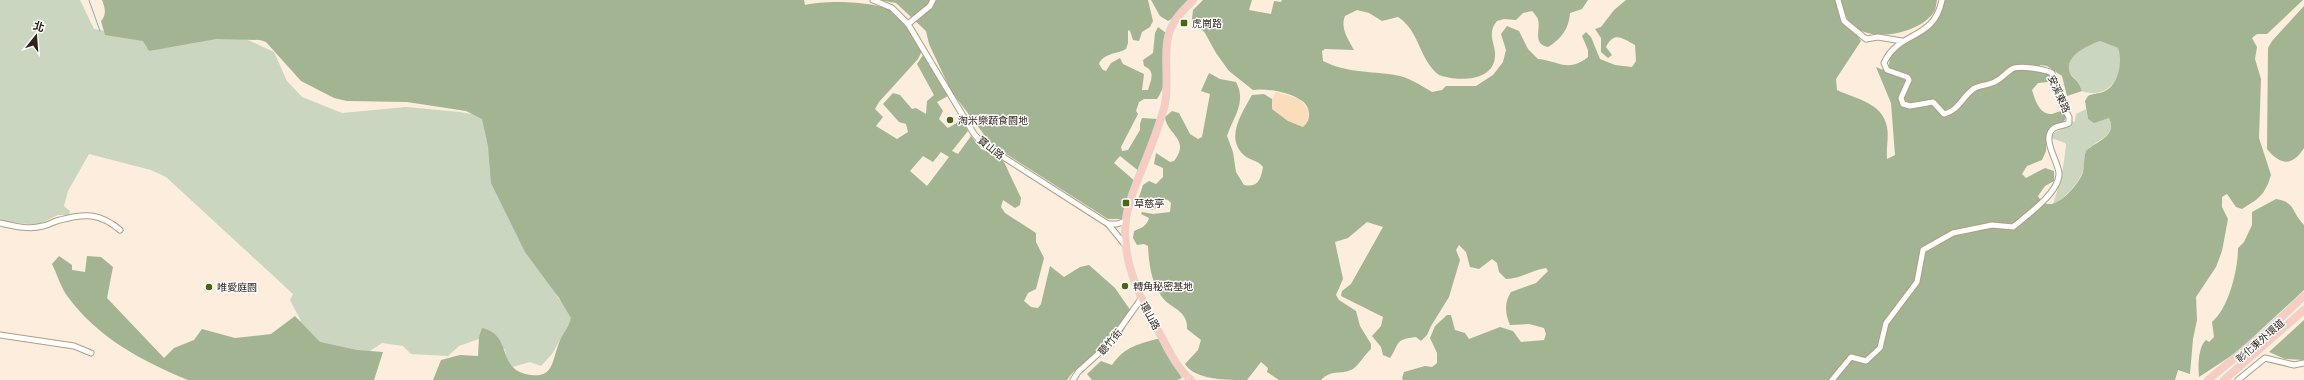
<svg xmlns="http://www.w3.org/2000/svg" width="2304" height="380" font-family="'Work Sans','Noto Sans TC',sans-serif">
	<rect width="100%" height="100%" fill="#fceddd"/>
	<!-- built -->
	<path fill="#fbddbc" d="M1276,92L1300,99L1309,111L1307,123L1303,127L1288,121L1272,109V99Z"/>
	<!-- green -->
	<g fill="#cad6bf">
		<path d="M0,0H80L94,29L139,38L223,37L248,40L274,52L287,81L302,97L342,113L406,107L460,112L488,117L546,274L558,298L573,313L578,322L560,340L552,354L541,366L530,362L512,367L508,365L505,350L490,335L459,346L448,356L411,354L403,346L382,343L370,351L344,357L292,328L301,321L290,300L293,294L166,177L151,170L89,154L68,191L64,206L70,211L69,215H58L37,225L0,221Z"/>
		<path d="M2100,41L2118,48C2128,72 2109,101 2082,91C2078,78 2073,79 2070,73C2063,55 2089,45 2100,41Z"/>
		<path d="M2086,109L2088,119L2093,122L2109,118C2118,137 2094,140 2086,152C2083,159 2085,163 2083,170C2082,179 2062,202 2053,204C2060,185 2064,166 2066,145L2065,143L2051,138L2054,133L2075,121L2076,114Z"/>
	</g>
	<!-- forest -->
	<g fill="#a2b491" fill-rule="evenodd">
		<path d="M102,0H804L805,5C827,0 882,0 900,16C908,26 915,40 922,51L918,59L879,102L875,109L883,117L876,126L897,139L908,132L906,124L899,122L883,104L893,93L900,95L912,109L916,108L926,114L927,101L934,95L917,64L923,55L948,96L937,102L943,111L939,119L948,128L962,120L968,131L952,151L958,154L971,136L981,149L996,155L1004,162L1021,198L1020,205L1015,208L1003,200L1001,207L1005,213L1036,233V242L1044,258L1036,289L1028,293L1024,301L1031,307L1038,308L1041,304L1050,266L1064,277L1080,267L1089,265L1115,288L1133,314L1113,348L1105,345C1094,359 1076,365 1067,380H433L441,360L460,355L478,356L479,337L482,328C514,335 495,371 531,375C554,378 552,360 559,343C562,334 569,328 571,318L559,298L525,252L491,183L488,146L482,119L466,111L407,102L347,101L334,98L301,81L266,42L260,40L216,39L149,51L143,41L105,35L101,21C107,14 105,8 102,0ZM941,152L949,157L927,186L910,171L923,156L933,162Z"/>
		<path d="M879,0H1148L1153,21L1150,27L1142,32L1139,41L1133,40L1130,31L1128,30V43L1126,49C1118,54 1103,53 1099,64L1103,70L1106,71L1111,63L1120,58L1123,64L1144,74L1142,90H1148C1151,80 1156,71 1144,66L1143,60L1153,53L1155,33L1158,27L1166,33C1166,54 1170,81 1157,99H1144L1139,102L1136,111L1138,114L1121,147L1122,151L1128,150L1140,130V124L1142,118L1157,119V125L1140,172L1120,156L1114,163L1136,182L1123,219H1108L992,145L951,91L929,44L926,31L896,3Z"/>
		<path d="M1151,0H1191L1179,14L1168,21L1160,16Z"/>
		<path d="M1203,0H1252L1249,10L1271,14L1274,1L1281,2L1282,0H1588L1582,9L1570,13C1569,29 1561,39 1548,47C1532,43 1541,31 1538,19C1537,17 1534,13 1532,11L1523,13L1516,20L1504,19L1497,21C1486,34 1496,44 1495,56C1494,83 1455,81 1439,75C1419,60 1420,31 1398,17L1382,21L1369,13L1357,10L1345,16C1340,28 1348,39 1354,50L1325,49L1322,51L1323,61C1347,73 1370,71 1395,75C1409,77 1420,85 1432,92L1442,90L1446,86H1476L1493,75L1503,62L1506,50L1501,34L1507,26L1519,31L1528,49L1538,59C1559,61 1568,73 1588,57V50L1582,36L1586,32L1591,37L1600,59L1615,65L1632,67L1636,61L1635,45C1622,38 1614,31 1606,47L1612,55L1608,58L1601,52V38L1595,29L1601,27L1614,10L1626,0H1836L1841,19L1855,32L1861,41L1836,79L1837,90C1856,99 1883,103 1887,127C1889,137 1886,148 1887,159L1895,155L1891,103L1876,67L1888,72L1890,57L1905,39L1933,24L1941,12L1945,0H2303L2267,34H2257L2252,38L2257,47L2255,59L2261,79L2259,138L2271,175L2268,184L2263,193L2256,200L2242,209L2236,207L2227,194L2222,197V207L2228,219L2222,251L2216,267L2196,297L2197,320L2193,339L2190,374L2178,370L2175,380H1403L1402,378L1404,372L1425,366L1432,367L1437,363V353L1430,338L1435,326L1447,315H1451L1455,330L1465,333L1469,339L1500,327L1513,331L1521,342L1544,340L1546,334L1544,328L1529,324L1510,325C1505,313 1504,303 1511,292L1536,283L1548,271L1546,268C1531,270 1521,279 1506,279L1499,272L1497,263L1492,259L1479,269L1470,267L1466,252L1459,245L1456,250L1460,260L1449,297L1431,326L1427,335L1421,341L1416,337C1394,339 1400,344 1390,358L1383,355L1381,347L1372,336L1381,326L1383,317L1341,296L1342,291L1351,284L1383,227L1367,222L1348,238L1335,242L1343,279L1336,295L1339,300L1356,311L1360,326L1371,344V349C1365,354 1358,367 1351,370C1339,375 1332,369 1321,380H1279L1267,372L1268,368L1261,362L1247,380C1226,380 1195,380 1185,364L1198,350L1201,340L1187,329C1188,310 1171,309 1162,297C1151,282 1149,264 1148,246L1144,244L1137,245L1133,238L1134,231C1141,228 1147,226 1149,218L1141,214L1142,212L1153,214L1170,212L1171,203L1168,200L1162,198L1156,208L1152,210L1142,206L1138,200L1143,185L1149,181L1156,184L1163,177V168L1154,164L1156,153L1170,162L1174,161C1191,139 1167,135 1165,117L1172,111L1179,113L1190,134L1198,139L1202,137L1210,94L1201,91L1209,73L1220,79L1236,82C1247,102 1233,117 1227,136L1233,152L1236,172L1244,185C1258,188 1261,179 1263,167C1258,160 1251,161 1245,156C1224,139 1242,113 1252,95L1264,94L1272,99V109L1288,121L1303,127C1313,119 1310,104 1299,99C1287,92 1266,88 1253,90L1229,71L1216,53L1205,33L1192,19L1193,10ZM2100,41L2118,48C2123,61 2119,86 2103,92C2098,94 2093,93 2088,96L2085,101L2088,119L2094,123L2109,118C2118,136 2096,141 2086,151C2083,159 2085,168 2082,175C2076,187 2050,219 2038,196L2045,186L2054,181V171L2045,168L2026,178L2022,174L2027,166L2042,160L2046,151L2047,132L2062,126L2066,117L2065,111C2060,110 2057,113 2052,114C2039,115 2035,99 2032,90L2038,83L2048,82L2053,77L2047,70L2038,68L2040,65L2047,66L2062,76L2067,96L2082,91C2078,78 2073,80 2070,73C2063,56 2089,45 2100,41Z"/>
		<path d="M1841,0H1937C1936,4 1936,9 1934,12C1920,34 1868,44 1850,23C1845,16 1843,8 1841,0Z"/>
		<path d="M2304,6V148C2292,167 2280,165 2267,149L2268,48L2272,41Z"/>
		<path d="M2276,199C2296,202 2291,212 2304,225V290L2237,352L2199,377C2198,367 2198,347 2206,340L2209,342L2214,337L2212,322C2229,308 2238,269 2238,248L2244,242L2252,225V212Z"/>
		<path d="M59,256L72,265V270L85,272L87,256L101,257L113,267L107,298L164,358L174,348L194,340L202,329L235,338L271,334L295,316L320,342L357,350L383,352L374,380H188C142,361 98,338 68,297C61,288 57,274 52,264Z"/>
		<path d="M2304,320V360L2285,359L2269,352Z"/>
		<path d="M1161,338L1164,350L1182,378L1177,380H1092L1087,374L1101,361L1112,365C1125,346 1139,344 1161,338Z"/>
	</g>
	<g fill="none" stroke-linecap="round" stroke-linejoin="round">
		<!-- stream -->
		<path stroke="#7faeb7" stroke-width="1" d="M89,0L100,31"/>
		<defs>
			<g id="minor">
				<path d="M873,0L892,8L908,24L974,134L983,144L1108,224L1126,246"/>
				<path d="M1838,0L1844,21L1866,39L1878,37L1902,41"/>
				<path d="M908,24L930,6L933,0"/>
				<path d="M0,223C14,226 28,230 43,226C49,225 54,221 60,220C85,213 100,213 120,230"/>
				<path d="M1108,224H1117L1126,221"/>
				<path d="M0,335L74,346L91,353"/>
				<path d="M1073,380L1078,372L1109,344L1141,299"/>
				<path d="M1832,380L1851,357L1866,361L1880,348L1886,323L1917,282L1923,250L1953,233L1992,225L2013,227C2026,216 2059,193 2059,174C2059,162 2040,138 2054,128C2059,125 2064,126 2069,123V117L2062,105L2052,73C2044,69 2020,65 2012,69C2005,73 2001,80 1992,83C1985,86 1978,85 1972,90C1961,99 1959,110 1944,114L1933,102L1910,106L1903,104L1901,98L1909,80L1907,77L1887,70L1884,63C1899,30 1934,41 1942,0"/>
				<path d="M2238,380L2265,358L2294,365L2304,363"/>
			</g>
			<g id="major">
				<path d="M1191,380C1174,366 1166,343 1155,325C1134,287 1116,244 1130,201C1141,168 1157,137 1165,104C1170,80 1161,46 1172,26C1176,16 1186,8 1193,0"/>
				<path d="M2208,380L2267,331L2304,296"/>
				<path d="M2224,380L2304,310"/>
			</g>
		</defs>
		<!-- minor casing -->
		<use href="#minor" stroke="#b39d83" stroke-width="7"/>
		<!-- major casing -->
		<use href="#major" stroke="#d9d8d6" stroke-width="8"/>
		<!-- minor -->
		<use href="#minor" stroke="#fff" stroke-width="5"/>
		<!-- major -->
		<use href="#major" stroke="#fbcbbf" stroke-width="6"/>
	</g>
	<!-- markers -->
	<g fill="#4d6513" stroke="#fdfdfd" stroke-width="1.5">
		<rect x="1180" y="19" width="8" height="8" rx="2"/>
		<circle cx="950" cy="120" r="4"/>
		<rect x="1122" y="199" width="8" height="8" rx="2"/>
		<circle cx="1125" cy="286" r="4"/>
		<circle cx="209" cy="287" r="4"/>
	</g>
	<g text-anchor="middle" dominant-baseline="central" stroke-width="3" stroke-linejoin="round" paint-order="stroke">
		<!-- poi labels -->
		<g font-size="10" fill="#2e251a" stroke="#fdfdfd" text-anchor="start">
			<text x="1192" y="23">虎崗路</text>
			<text x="958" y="120">淘米樂蔬食園地</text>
			<text x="1134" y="203">草慈亭</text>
			<text x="1133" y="286">轉角秘密基地</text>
			<text x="217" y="287">唯愛庭園</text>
		</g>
		<!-- street labels -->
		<g font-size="10" fill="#2e251a" stroke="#fdfdfd">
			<text transform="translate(2059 94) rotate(66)">安溪東路</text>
			<text transform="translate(991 148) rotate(38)">寶山路</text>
			<text transform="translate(1150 316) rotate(61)">環山路</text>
			<text transform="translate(2260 341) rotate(-41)">彰化東外環道</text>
			<text transform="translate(1110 342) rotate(-50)">聽竹街</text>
		</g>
	</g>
	<!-- north arrow -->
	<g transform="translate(36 36) rotate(17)" stroke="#fdfdfd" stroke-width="3" paint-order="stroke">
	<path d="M0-3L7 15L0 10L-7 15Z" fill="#2e251a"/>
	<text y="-6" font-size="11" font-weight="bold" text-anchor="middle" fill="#2e251a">北</text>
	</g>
</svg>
